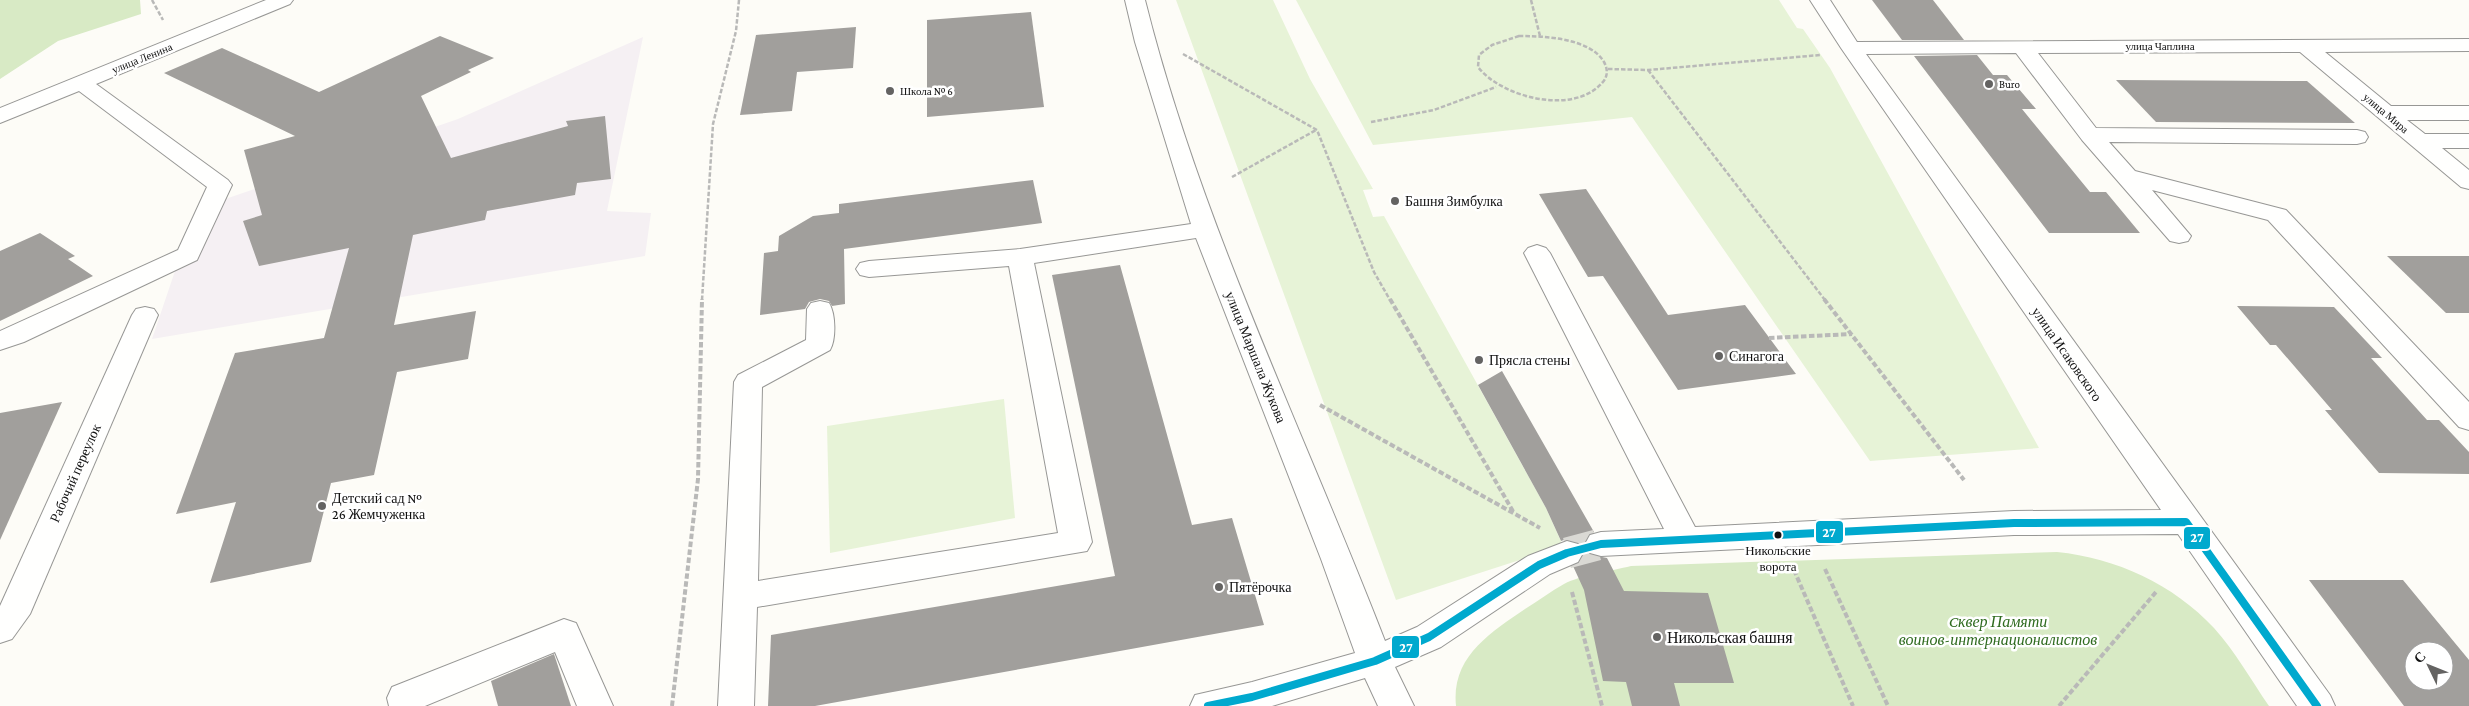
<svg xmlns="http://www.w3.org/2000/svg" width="2469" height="706" font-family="'Crimson Pro',serif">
	<rect width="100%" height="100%" fill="#fdfcf7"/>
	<!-- industrial -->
	<path fill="#f5f0f3" d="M643,37L607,211L651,213L645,256L152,339L196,209L458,119Z"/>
	<!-- green -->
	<g fill="#e7f3d7">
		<path d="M1176,0H1273L1310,79L1373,189L1363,190L1373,217L1384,216L1546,508L1563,546L1396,600Z"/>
		<path d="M1296,0H1779L1797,28L1803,29L1830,68L2039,448L1870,461L1632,117L1373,145Z"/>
		<path d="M1004,399L1015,518L830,553L827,426Z"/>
	</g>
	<!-- forest -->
	<g fill="#d8eac5">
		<path d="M0,0H140L141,14L58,41L0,79Z"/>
		<path d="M2057,552C2116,558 2173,584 2214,628C2235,651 2251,680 2269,706H1456C1451,657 1490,633 1525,609C1538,601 1551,591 1564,584C1581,575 1611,571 1631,566Z"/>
	</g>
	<!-- building -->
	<g fill="#a19f9c" fill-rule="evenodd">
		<path d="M1872,0H1933L1964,40H1902Z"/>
		<path d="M1031,12L1044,107L927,117V20Z"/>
		<path d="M856,27L853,68L797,72L792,111L740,115L756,35Z"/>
		<path d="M440,36L494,58L468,70L471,72L421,96L451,158L568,126L566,121L605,116L611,179L577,183L575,195L487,211L485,220L413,235L394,325L476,311L468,359L397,372L374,475L331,483L311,562L210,583L236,502L176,514L235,353L324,338L349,248L259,266L243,221L262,215L244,150L295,136L164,73L222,48L319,92Z"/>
		<path d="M1977,55L1993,75H2007L2036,109H2022L2090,192H2106L2140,233H2049L1914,56Z"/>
		<path d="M2116,80L2307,81L2355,123L2156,122Z"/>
		<path d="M1033,180L1042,223L844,249L845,304L832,306L829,301L820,299L809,302L805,309L760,315L764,253L778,251L779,236L813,216L839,213V204Z"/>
		<path d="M1586,189L1668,315L1745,305L1796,374L1678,390L1603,276L1588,277L1539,194Z"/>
		<path d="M40,233L75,256L68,259L93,276L0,321V251Z"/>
		<path d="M2387,256H2469V313H2446Z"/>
		<path d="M1120,265L1192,525L1232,518L1264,625L815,706H768L771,635L1115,576L1052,275Z"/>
		<path d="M2237,306L2334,307L2382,358H2371L2427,420H2439L2469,452V474L2379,473L2325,410H2332L2276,345H2270Z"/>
		<path d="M1502,371L1594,532L1588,534L1583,543L1588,554L1607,558L1624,591L1708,593L1734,683H1674L1680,706H1632L1626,682L1603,681L1584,590L1573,566L1580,563L1585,552L1578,542L1567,539L1561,541L1546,508L1478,385Z"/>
		<path d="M62,402L0,540V413Z"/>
		<path d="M2309,580H2403L2469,660V706H2404ZM2414,651H2444V681H2414Z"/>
		<path d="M554,654L571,706H498L491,681Z"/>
	</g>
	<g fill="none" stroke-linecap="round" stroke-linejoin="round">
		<!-- minor-tunnel -->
		<path stroke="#dad9d4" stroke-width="31" stroke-dasharray="31 15" stroke-linecap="butt" d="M1567,553L1601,544"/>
		<defs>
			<g id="minor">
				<path d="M266,0H293L290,4L96,84L228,180L232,185L197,260L24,342L0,350V331L178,250L207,187L79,91L0,123V108Z"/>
				<path d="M1125,0H1145C1200,221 1303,429 1385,641L1417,627L1528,556L1567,541L1578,544L1583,553L1578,562L1550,574L1441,647L1395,667L1414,706H1378L1365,678L1272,706H1190L1195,695L1252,682L1355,653L1321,559L1196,238L1034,263L1092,542L1087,551L757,607L754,706H718L734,382L738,375L806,340L807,309L811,303L820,301L829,303C836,314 836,340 830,350L762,387L758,581L1058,533L1009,266L869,277L860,275L856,269L860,263L869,261L1020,249L1191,224L1135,42Z"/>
				<path d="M1810,0H1830L1857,42L2469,39V51L2325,52L2391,106H2469V120H2407L2425,134H2469V148H2442L2469,170V189L2461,187L2300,52L2038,53L2096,128L2357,130L2365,132L2368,137L2365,142L2357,144L2109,142L2135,171L2286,210L2469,402V430L2459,427L2268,220L2152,190L2191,236L2188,241L2179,243L2170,241L2082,140L2016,53L1866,54L2330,695L2335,706H2297L2178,534L2014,535L1601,556L1590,553L1585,544L1590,535L1601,532L1664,529L1524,253L1528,248L1537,245L1546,248L1550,253L1695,527L2014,511L2161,510L1841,48Z"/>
				<path d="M145,307L154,309L158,315L30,614L12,639L0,643V606L132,315L136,309Z"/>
				<path d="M564,619L576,623L613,706H577L555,652L425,706H389L387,698L392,687Z"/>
			</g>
		</defs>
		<!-- minor casing -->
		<use href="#minor" stroke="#979795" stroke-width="2"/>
		<!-- path-far1 -->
		<g stroke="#b9b9b8" stroke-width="2.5" stroke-dasharray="4.5 2" stroke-linecap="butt">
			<path d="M152,0L163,20"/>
			<path d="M1531,0L1540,36"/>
			<path d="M1519,36C1544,36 1590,38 1604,62C1608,69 1608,77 1602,83C1573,116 1501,97 1478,67L1479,55L1492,45Z"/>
			<path d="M1183,54L1317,130L1374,272L1390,300"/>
			<path d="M1608,69L1648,70L1820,55"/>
			<path d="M1648,70L1825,300"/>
			<path d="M1371,122L1434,110L1496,87"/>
			<path d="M1232,177L1316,130"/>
			<path d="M702,300L713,124L736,31L739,0"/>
		</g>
		<!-- path -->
		<g stroke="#b9b9b8" stroke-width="4" stroke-dasharray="5.5 2.5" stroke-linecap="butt">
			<path d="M1390,299L1514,513"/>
			<path d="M1824,299L1964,480"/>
			<path d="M1769,338L1852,334"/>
			<path d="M1320,405L1540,528"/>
			<path d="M1825,569L1888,706"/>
			<path d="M1794,570L1853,706"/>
			<path d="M1572,592L1602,706"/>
			<path d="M672,706L698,479L702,299"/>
			<path d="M2059,706L2156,592"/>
		</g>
		<!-- minor -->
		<use href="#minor" fill="#fffffe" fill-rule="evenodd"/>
		<defs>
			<path id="bus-1" d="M1208,706L1252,697L1375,661L1429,637L1539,565L1567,553L1601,544L2014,523L2186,522L2317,706"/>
		</defs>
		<!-- bus-1 casing -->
		<use href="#bus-1" stroke="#fff" stroke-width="12"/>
		<!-- bus-1 -->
		<use href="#bus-1" stroke="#00a9ce" stroke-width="8"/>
	</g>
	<!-- markers -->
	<g fill="#646362" stroke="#fff" stroke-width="2">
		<circle cx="1989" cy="84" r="5"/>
		<circle cx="890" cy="91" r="5"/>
		<circle cx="1395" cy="201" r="5"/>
		<circle cx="1719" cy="356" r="5"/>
		<circle cx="1479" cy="360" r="5"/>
		<circle cx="322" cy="506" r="5"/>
		<circle cx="1219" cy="587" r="5"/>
		<circle cx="1657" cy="637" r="5"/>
	</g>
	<circle fill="#111" stroke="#fff" stroke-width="2" cx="1778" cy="535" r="4.5"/>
	<g text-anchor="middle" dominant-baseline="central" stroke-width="5" stroke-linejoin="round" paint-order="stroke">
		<!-- far-street labels -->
		<g font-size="11" fill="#111" stroke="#fff">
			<text x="2160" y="46">улица Чаплина</text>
			<text transform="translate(142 58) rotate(-22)">улица Ленина</text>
			<text transform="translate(2386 113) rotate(40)">улица Мира</text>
		</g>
		<!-- far-poi labels -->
		<g font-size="11" fill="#111" stroke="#fff" text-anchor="start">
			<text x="1999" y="84">Buro</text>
			<text x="900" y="91">Школа № 6</text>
		</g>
		<!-- bus labels -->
		<g font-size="13" fill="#111" stroke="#fff">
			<text x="1778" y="550">Никольские<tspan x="1778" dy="16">ворота</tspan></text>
		</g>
		<!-- poi labels -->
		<g font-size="14" fill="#111" stroke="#fff" text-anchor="start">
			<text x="1405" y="201">Башня Зимбулка</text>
			<text x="1729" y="356">Синагога</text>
			<text x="1489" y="360">Прясла стены</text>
			<text x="332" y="498">Детский сад №<tspan x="332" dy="16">26 Жемчуженка</tspan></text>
			<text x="1229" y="587">Пятёрочка</text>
		</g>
		<!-- street labels -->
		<g font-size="14" fill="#111" stroke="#fff">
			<text transform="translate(2067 354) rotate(55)">улица Исаковского</text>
			<text transform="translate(1256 357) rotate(68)">улица Маршала Жукова</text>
			<text transform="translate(75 473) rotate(-66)">Рабочий переулок</text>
		</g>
		<!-- near-park labels -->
		<g font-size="16" font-style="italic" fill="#2f6b1f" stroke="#fff">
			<text x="1998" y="621">Cквер Памяти<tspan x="1998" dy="18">воинов-интернационалистов</tspan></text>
		</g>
		<!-- near-poi labels -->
		<g font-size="16" fill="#111" stroke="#fff" text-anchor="start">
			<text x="1667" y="637">Никольская башня</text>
		</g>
	</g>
	<g stroke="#fff" stroke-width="2">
		<rect x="1815" y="520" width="29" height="24" rx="5" fill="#00a9ce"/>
		<rect x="2183" y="526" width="28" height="24" rx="5" fill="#00a9ce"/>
		<rect x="1391" y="635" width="29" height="24" rx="5" fill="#00a9ce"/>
	</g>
	<g font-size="14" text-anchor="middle" font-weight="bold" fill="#fff">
		<text x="1829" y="537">27</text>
		<text x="2197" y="542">27</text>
		<text x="1406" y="652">27</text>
	</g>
	<!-- north arrow -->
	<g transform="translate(2429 666) rotate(313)"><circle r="24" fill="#ffffff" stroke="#a0a0a0"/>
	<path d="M0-4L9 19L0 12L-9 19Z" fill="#646362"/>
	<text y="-8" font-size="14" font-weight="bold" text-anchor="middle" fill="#111111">С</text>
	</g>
</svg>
